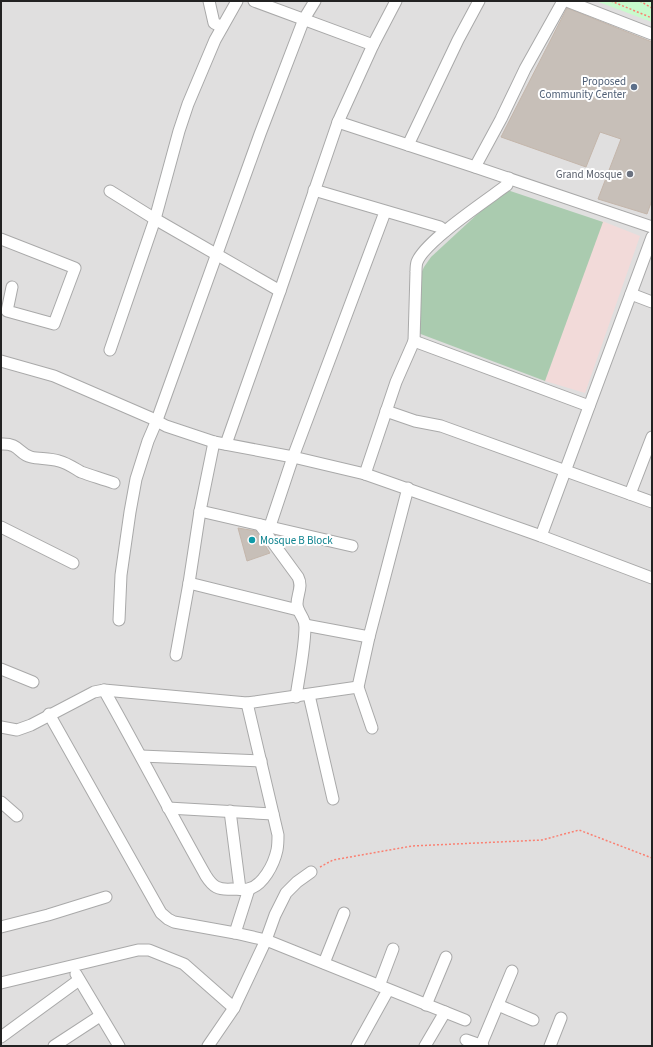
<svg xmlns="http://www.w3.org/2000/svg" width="653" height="1047" font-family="'Source Sans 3',sans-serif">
	<rect width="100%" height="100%" fill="#f2efe9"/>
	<!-- residential -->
	<rect fill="#e0dfdf" x="1" y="1" width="651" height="1045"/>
	<!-- commercial -->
	<path fill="#f2dad9" d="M602,221L640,236L585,393L545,381Z"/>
	<!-- cemetery -->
	<path fill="#aacbaf" d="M507,190L603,222L545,381L418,333L419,278L424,267L431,257L483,209Z"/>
	<!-- park -->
	<path fill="#c8facc" d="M596,1H652V22Z"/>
	<!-- building -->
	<g fill="#c7bfb8" stroke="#c4b6ab">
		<path d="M567,8L652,42V200L647,214L598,199L621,139L600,132L586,167L501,137Z"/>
		<path d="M238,528L256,531L270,553L247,561Z"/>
	</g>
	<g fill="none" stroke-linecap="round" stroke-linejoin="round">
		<defs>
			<g id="minor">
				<path d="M209,1L214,23L222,27"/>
				<path d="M254,1L373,45"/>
				<path d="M567,1L652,34"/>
				<path d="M338,122L475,167L652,227"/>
				<path d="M408,145L458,40L479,1"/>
				<path d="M475,167L501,119L525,69L563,1"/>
				<path d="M314,190L440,227L445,231"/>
				<path d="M110,191L155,219L280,291"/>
				<path d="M1,239L75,268L54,324L7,311L12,287"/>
				<path d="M631,294L652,302"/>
				<path d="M414,341L589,406"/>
				<path d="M110,350L155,219L179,131L188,104L215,40L237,1"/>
				<path d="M1,361L54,376L151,418L166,426L214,442L293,457L365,474L541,536L652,578"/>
				<path d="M386,411L415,421L441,426L652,502"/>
				<path d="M214,442L200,511L189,583L298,610"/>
				<path d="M1,444C20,443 18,454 31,457C39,459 49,458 59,461C67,463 74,468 81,472C92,476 103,479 114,483"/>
				<path d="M226,444L280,291L338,122L373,45L396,1"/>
				<path d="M365,474L396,382L414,341L416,272C416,269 416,265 417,262C425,241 487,200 507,185L509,178"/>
				<path d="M630,494L652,437"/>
				<path d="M200,511L352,546"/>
				<path d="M260,525L298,577C303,587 297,594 297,604C297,612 305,618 305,626C305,648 299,675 296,697"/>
				<path d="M270,526L293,457L385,212"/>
				<path d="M1,527L73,563"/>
				<path d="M541,536L652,237"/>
				<path d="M119,620L121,575L130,512L136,479L148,441L157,420L260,134L304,19L315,1"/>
				<path d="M305,625L369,637L408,488"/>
				<path d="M369,637L358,687L372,728"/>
				<path d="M176,655L189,583"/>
				<path d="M1,669L33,682"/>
				<path d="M104,690C139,752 171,814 206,876C213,887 218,890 232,889C237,889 243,890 248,889C263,886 274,864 277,850C278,845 278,840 278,835L247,703"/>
				<path d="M309,695L333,799"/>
				<path d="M49,714L161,913L168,919L174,922L235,933L266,940L465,1020"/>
				<path d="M1,727L17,730L31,725L94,692L104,690L247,703L358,687"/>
				<path d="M141,756L261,761"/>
				<path d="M1,802L17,816"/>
				<path d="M168,808L273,814"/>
				<path d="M230,811L240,889"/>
				<path d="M1,927L48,915L106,897"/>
				<path d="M235,933L249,889"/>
				<path d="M324,963L344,913"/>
				<path d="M76,974L119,1046"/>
				<path d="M1,983L138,950H149L184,964L234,1008"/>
				<path d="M379,986L393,949"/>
				<path d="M426,1005L446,957"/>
				<path d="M498,1005L533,1020"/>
				<path d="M1,1037L79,980"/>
				<path d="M466,1040L483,1046"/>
				<path d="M481,1045L512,971"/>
				<path d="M54,1046L100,1016"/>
				<path d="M208,1046L234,1008L266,940L275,915L286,893L297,882L311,872"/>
				<path d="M357,1046L388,990"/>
				<path d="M425,1046L445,1012"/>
				<path d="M550,1046L561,1018"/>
			</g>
		</defs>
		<!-- minor casing -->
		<use href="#minor" stroke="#a9a9a9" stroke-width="13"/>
		<!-- path -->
		<g stroke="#fa8072" stroke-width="1.5" stroke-dasharray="2 2" stroke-linecap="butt">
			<path d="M611,1L652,18"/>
			<path d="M640,1L652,8"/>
			<path d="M320,867L333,860L412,846L542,840L579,830L652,858"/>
		</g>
		<!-- minor -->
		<use href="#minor" stroke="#fff" stroke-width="11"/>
	</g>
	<!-- markers -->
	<circle fill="#5c6f8a" stroke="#fff" stroke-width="1.5" cx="634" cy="87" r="4"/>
	<circle fill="#6b7280" stroke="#fff" stroke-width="1.5" cx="630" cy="174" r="4"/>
	<circle fill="#0f9aa8" stroke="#fff" stroke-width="1.5" cx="252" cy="540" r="4"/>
	<g text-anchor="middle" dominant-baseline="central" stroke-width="4" stroke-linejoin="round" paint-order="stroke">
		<!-- service labels -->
		<g font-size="11" fill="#4e5e75" stroke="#fff" text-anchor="end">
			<text x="626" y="81">Proposed<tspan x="626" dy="13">Community Center</tspan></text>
		</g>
		<!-- worship labels -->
		<g font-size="11" fill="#5b616d" stroke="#fff" text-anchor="end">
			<text x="622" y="174">Grand Mosque</text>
		</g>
		<!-- culture labels -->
		<g font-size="11" fill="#0d838f" stroke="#fff" text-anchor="start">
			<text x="260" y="540">Mosque B Block</text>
		</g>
	</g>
	<!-- border -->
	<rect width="653" height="1047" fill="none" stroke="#222222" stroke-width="4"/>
</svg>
